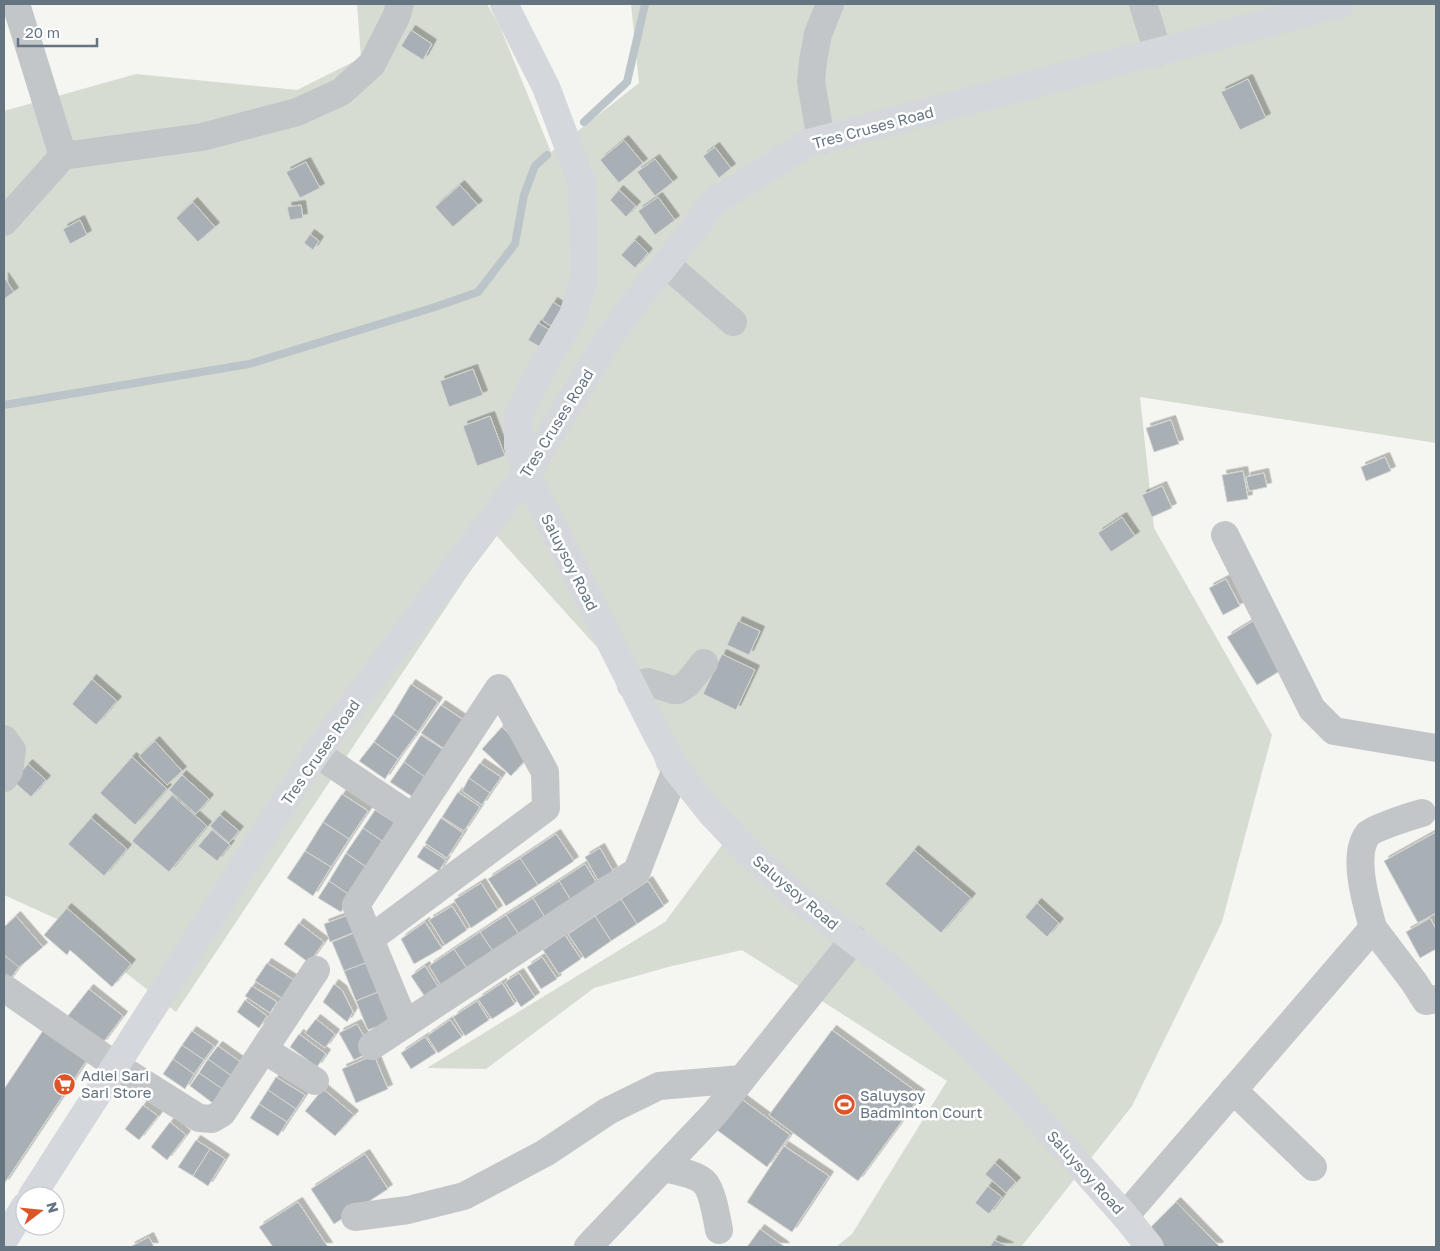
<svg xmlns="http://www.w3.org/2000/svg" width="1440" height="1251" font-family="'Golos Text',sans-serif">
	<defs>
		<filter id="shadow"><feDropShadow dx="4.5" dy="-4.5" stdDeviation="0" flood-color="#0004"/></filter>
	</defs>
	<rect width="100%" height="100%" fill="#f5f5f1"/>
	<!-- green -->
	<path fill="#d6dcd2" d="M357,4H487L500,27L551,152L639,83L631,4H1436V443L1140,397L1154,528L1272,735L1222,922L1132,1106L1021,1247H836L852,1234L947,1081L742,950L668,967L594,988L486,1069L427,1068L665,922L722,845L657,768L631,685L495,534L176,1012L57,919L4,895V111L136,74L297,90L361,58Z"/>
	<g fill="none" stroke-linecap="round" stroke-linejoin="round">
		<!-- stream -->
		<g stroke="#bbc5c9" stroke-width="8">
			<path d="M584,122L627,82L645,4"/>
			<path d="M4,405L249,364L435,307L478,292L515,244L524,195L535,166L547,155"/>
		</g>
	</g>
	<!-- building -->
	<g fill="#a9b0b5" stroke="#d6d6d4" filter="url(#shadow)">
		<path d="M411,30L432,44L423,60L401,46Z"/>
		<path d="M1248,79L1266,118L1240,130L1221,92Z"/>
		<path d="M624,140L643,163L619,183L600,160Z"/>
		<path d="M715,147L731,168L719,178L703,156Z"/>
		<path d="M655,159L673,182L655,196L637,172Z"/>
		<path d="M306,162L320,188L300,198L286,172Z"/>
		<path d="M460,185L478,205L453,227L435,207Z"/>
		<path d="M619,190L636,206L626,217L610,200Z"/>
		<path d="M658,197L675,220L655,235L638,211Z"/>
		<path d="M193,202L215,227L198,242L176,218Z"/>
		<path d="M301,205L303,218L290,220L287,207Z"/>
		<path d="M80,220L87,235L70,244L63,229Z"/>
		<path d="M310,234L319,241L313,250L304,243Z"/>
		<path d="M635,240L648,253L635,268L621,255Z"/>
		<path d="M4,277L14,292L4,299Z"/>
		<path d="M553,302L570,313L558,331L542,320Z"/>
		<path d="M538,323L557,334L547,351L528,340Z"/>
		<path d="M473,369L483,395L449,407L440,381Z"/>
		<path d="M490,416L505,456L477,466L463,426Z"/>
		<path d="M1171,420L1179,444L1154,452L1146,428Z"/>
		<path d="M1385,457L1391,471L1366,481L1361,467Z"/>
		<path d="M1243,471L1248,499L1227,502L1222,475Z"/>
		<path d="M1264,473L1267,487L1249,491L1246,477Z"/>
		<path d="M1162,486L1172,508L1152,517L1142,495Z"/>
		<path d="M1122,517L1135,536L1111,552L1098,533Z"/>
		<path d="M1226,579L1240,606L1223,615L1209,588Z"/>
		<path d="M1258,618L1288,666L1257,685L1227,637Z"/>
		<path d="M738,621L760,631L749,655L727,645Z"/>
		<path d="M722,654L755,670L736,710L703,694Z"/>
		<path d="M92,679L117,701L96,725L72,704Z"/>
		<path d="M411,684L438,702L418,732L393,714Z"/>
		<path d="M441,705L468,723L449,752L421,733Z"/>
		<path d="M393,714L418,732L398,759L374,742Z"/>
		<path d="M502,727L531,754L511,776L482,749Z"/>
		<path d="M421,735L447,752L429,780L404,762Z"/>
		<path d="M155,741L182,771L167,785L139,756Z"/>
		<path d="M374,742L398,759L385,779L359,761Z"/>
		<path d="M132,757L167,789L135,825L100,793Z"/>
		<path d="M404,762L429,780L416,799L390,782Z"/>
		<path d="M480,763L501,777L490,793L469,778Z"/>
		<path d="M28,764L46,780L31,797L13,781Z"/>
		<path d="M182,775L209,799L196,814L169,790Z"/>
		<path d="M469,778L490,793L482,805L462,791Z"/>
		<path d="M458,792L480,807L464,831L442,817Z"/>
		<path d="M342,794L368,811L349,839L323,822Z"/>
		<path d="M172,795L207,826L169,872L132,841Z"/>
		<path d="M375,810L397,824L385,843L363,828Z"/>
		<path d="M220,815L239,831L229,843L210,826Z"/>
		<path d="M91,818L127,849L104,876L68,844Z"/>
		<path d="M441,818L463,833L447,858L425,843Z"/>
		<path d="M323,822L349,839L331,867L305,851Z"/>
		<path d="M363,828L385,843L369,869L346,853Z"/>
		<path d="M212,830L230,845L217,861L198,846Z"/>
		<path d="M1436,832V914V913L1418,923L1384,861Z"/>
		<path d="M556,834L574,861L538,885L520,858Z"/>
		<path d="M424,846L446,860L439,871L417,857Z"/>
		<path d="M600,848L613,871L598,880L585,857Z"/>
		<path d="M914,850L971,898L941,933L885,884Z"/>
		<path d="M305,851L331,867L313,896L287,878Z"/>
		<path d="M346,853L369,869L351,896L329,881Z"/>
		<path d="M520,858L538,885L506,906L488,879Z"/>
		<path d="M585,864L598,885L572,902L559,881Z"/>
		<path d="M329,881L351,896L341,912L318,898Z"/>
		<path d="M559,881L572,902L546,919L533,898Z"/>
		<path d="M648,881L664,906L637,924L621,899Z"/>
		<path d="M481,883L498,910L471,928L454,900Z"/>
		<path d="M533,898L546,919L520,936L506,915Z"/>
		<path d="M621,899L637,924L611,941L595,916Z"/>
		<path d="M1037,903L1059,923L1047,937L1025,917Z"/>
		<path d="M452,906L467,930L445,945L429,920Z"/>
		<path d="M67,908L131,964L112,987L70,950L67,955L44,935Z"/>
		<path d="M348,915L355,932L330,942L324,924Z"/>
		<path d="M506,915L520,936L494,953L480,932Z"/>
		<path d="M16,916L43,947L17,969L4,955V927Z"/>
		<path d="M595,916L611,941L585,959L568,934Z"/>
		<path d="M1430,918L1436,929V949L1420,958L1406,932Z"/>
		<path d="M425,922L442,948L414,964L401,939Z"/>
		<path d="M299,923L324,942L309,963L284,944Z"/>
		<path d="M359,931L371,961L344,971L332,942Z"/>
		<path d="M480,932L494,953L468,970L454,949Z"/>
		<path d="M565,935L581,959L559,974L543,950Z"/>
		<path d="M454,949L468,970L442,987L429,966Z"/>
		<path d="M4,955L19,967L4,987Z"/>
		<path d="M542,957L557,979L541,989L527,967Z"/>
		<path d="M371,961L383,990L356,1001L344,971Z"/>
		<path d="M267,963L297,982L285,1000L255,981Z"/>
		<path d="M425,966L439,988L425,997L411,976Z"/>
		<path d="M519,973L535,997L521,1007L505,982Z"/>
		<path d="M502,983L515,1004L492,1019L478,999Z"/>
		<path d="M334,984L342,990L353,1012L347,1022L323,1002Z"/>
		<path d="M252,986L277,1002L270,1013L245,996Z"/>
		<path d="M89,989L123,1016L102,1044L67,1017Z"/>
		<path d="M383,990L395,1020L368,1030L356,1001Z"/>
		<path d="M245,1000L267,1016L259,1028L237,1012Z"/>
		<path d="M477,1001L489,1020L465,1036L453,1017Z"/>
		<path d="M316,1019L335,1034L325,1048L305,1033Z"/>
		<path d="M450,1020L462,1037L438,1053L427,1036Z"/>
		<path d="M357,1024L372,1051L354,1060L339,1033Z"/>
		<path d="M44,1029L86,1061L4,1184V1089Z"/>
		<path d="M832,1030L921,1095L858,1181L769,1115Z"/>
		<path d="M192,1031L214,1046L204,1060L182,1045Z"/>
		<path d="M299,1034L326,1054L317,1067L290,1047Z"/>
		<path d="M425,1037L436,1053L411,1069L401,1053Z"/>
		<path d="M182,1045L204,1060L194,1074L173,1059Z"/>
		<path d="M218,1046L242,1063L233,1077L208,1059Z"/>
		<path d="M374,1055L388,1089L356,1103L342,1069Z"/>
		<path d="M173,1059L194,1074L185,1089L163,1074Z"/>
		<path d="M208,1059L233,1077L224,1090L199,1073Z"/>
		<path d="M199,1073L224,1090L214,1104L190,1086Z"/>
		<path d="M276,1077L305,1095L296,1109L268,1090Z"/>
		<path d="M323,1089L354,1115L335,1136L305,1111Z"/>
		<path d="M268,1090L296,1109L287,1122L259,1104Z"/>
		<path d="M740,1098L790,1135L767,1167L717,1130Z"/>
		<path d="M259,1104L287,1122L278,1136L250,1118Z"/>
		<path d="M143,1105L158,1116L139,1140L125,1129Z"/>
		<path d="M170,1122L186,1135L167,1160L151,1147Z"/>
		<path d="M196,1140L210,1149L193,1176L178,1167Z"/>
		<path d="M784,1146L829,1176L792,1232L747,1202Z"/>
		<path d="M210,1149L225,1159L208,1186L193,1176Z"/>
		<path d="M365,1154L388,1189L334,1224L311,1189Z"/>
		<path d="M995,1163L1016,1182L1006,1193L985,1174Z"/>
		<path d="M988,1186L1002,1197L989,1214L975,1203Z"/>
		<path d="M298,1202L328,1247H273L259,1227Z"/>
		<path d="M1176,1202L1219,1246L1218,1247H1165L1148,1230Z"/>
		<path d="M760,1229L785,1247H747Z"/>
		<path d="M149,1237L154,1247H130Z"/>
		<path d="M994,1240L1009,1247H990Z"/>
	</g>
	<g fill="none" stroke-linecap="round" stroke-linejoin="round">
		<!-- minor -->
		<g stroke="#c3c6c9" stroke-width="28">
			<path d="M16,4L63,156"/>
			<path d="M1143,4L1158,52"/>
			<path d="M821,140L811,82L813,61L818,34L830,4"/>
			<path d="M4,222L63,156L202,137L297,112L341,92L372,64L396,17L400,4"/>
			<path d="M666,264L733,322"/>
			<path d="M1225,535L1312,709L1334,731L1436,748"/>
			<path d="M631,685L648,682L673,690H678L687,684L704,663"/>
			<path d="M4,739L12,750L9,771L4,778"/>
			<path d="M316,753L413,818"/>
			<path d="M1373,928C1367,905 1351,855 1368,834C1374,828 1411,816 1422,813"/>
			<path d="M370,939L546,808L545,772L499,688L356,905L405,1024"/>
			<path d="M4,988L115,1065L199,1118L212,1119L222,1113L316,970"/>
			<path d="M372,1046L637,871L676,769"/>
			<path d="M264,1050L315,1081"/>
			<path d="M1233,1090L1313,1167"/>
			<path d="M663,1168C675,1171 694,1173 704,1182C712,1189 717,1219 719,1230"/>
			<path d="M1125,1216L1373,928L1414,982L1426,1001L1436,999"/>
			<path d="M355,1217L408,1210L464,1196L545,1153L608,1111L659,1086L742,1079"/>
			<path d="M588,1247L715,1113L854,939"/>
		</g>
		<!-- major -->
		<g stroke="#d4d8dc" stroke-width="28">
			<path d="M504,4L546,87L582,183L584,247V280L573,315L537,377L518,415V447L526,474L657,735L676,769L711,813L749,853L796,896L884,963L965,1041L1014,1091L1125,1216L1150,1247"/>
			<path d="M32,1196L316,753L526,474L609,338L638,298L666,264L715,201L808,143L1341,4"/>
			<path d="M4,1240L25,1206"/>
		</g>
	</g>
	<!-- icons -->
	<defs>
		<symbol id="supermarket-disc" viewBox="-11 -11 22 22"><circle r="9.5" fill="#dd5429" stroke="#fff"/><path d="M-6-5.5h2.5l.6 2H6L4.5 2H-2.5L-4.4-4H-6ZM-1.5 3.2a1.3 1.3 0 1 0 .1 0ZM3 3.2a1.3 1.3 0 1 0 .1 0Z" fill="#fff"/></symbol>
		<symbol id="stadium-disc" viewBox="-11 -11 22 22"><circle r="9.5" fill="#dd5429" stroke="#fff"/><path d="M0-5a6.5 5 0 1 0 0 10a6.5 5 0 1 0 0-10ZM-3.5-1.8h7v3.6h-7Z" fill="#fff"/></symbol>
	</defs>
	<g fill-rule="evenodd">
		<use href="#supermarket-disc" x="52" y="1072" width="25" height="25"/>
		<use href="#stadium-disc" x="832" y="1092" width="25" height="25"/>
	</g>
	<g text-anchor="middle" dominant-baseline="central" stroke-width="5" stroke-linejoin="round" paint-order="stroke">
		<!-- street labels -->
		<g font-size="15" fill="#657481" stroke="#fff">
			<text transform="translate(873 127) rotate(-15)">Tres Cruses Road</text>
			<text transform="translate(556 423) rotate(-58)">Tres Cruses Road</text>
			<text transform="translate(570 562) rotate(63)">Saluysoy Road</text>
			<text transform="translate(320 752) rotate(-55)">Tres Cruses Road</text>
			<text transform="translate(796 892) rotate(40)">Saluysoy Road</text>
			<text transform="translate(1086 1172) rotate(48)">Saluysoy Road</text>
		</g>
		<!-- poi labels -->
		<g font-size="15" fill="#657481" stroke="#fff" text-anchor="start">
			<text x="81" y="1075">Adlei Sari<tspan x="81" dy="17">Sari Store</tspan></text>
			<text x="860" y="1095">Saluysoy<tspan x="860" dy="17">Badminton Court</tspan></text>
		</g>
	</g>
	<!-- border -->
	<rect width="1440" height="1251" fill="none" stroke="#657481" stroke-width="10"/>
	<!-- north arrow -->
	<g transform="translate(40 1211) rotate(74)"><circle r="24" fill="#ffffff" stroke="#c1c7cd"/>
	<path d="M0-4L9 19L0 12L-9 19Z" fill="#dd5429"/>
	<text y="-8" font-size="14" font-weight="bold" text-anchor="middle" fill="#657481">N</text>
	</g>
	<!-- scale -->
	<path d="M18 38v8h79v-8" fill="none" stroke="#657481" stroke-width="2.5"/>
	<text x="25" y="38" font-size="15" fill="#657481" stroke="#ffffff" stroke-width="4" paint-order="stroke">20 m</text>
</svg>
